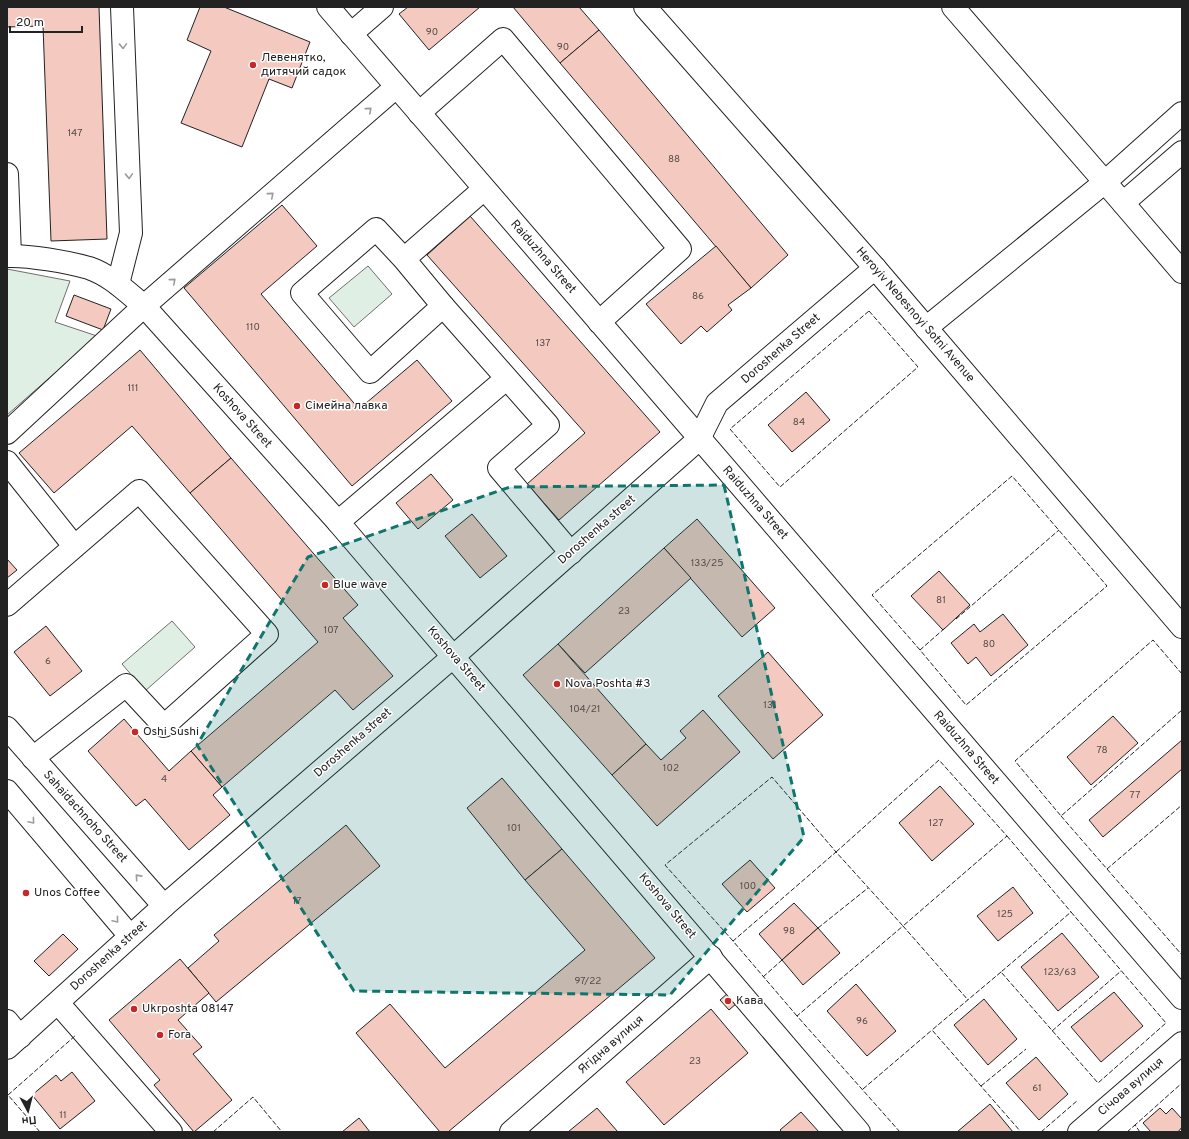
<svg xmlns="http://www.w3.org/2000/svg" width="1189" height="1139" font-family="Overpass,sans-serif">
	<rect width="100%" height="100%" fill="#fff"/>
	<!-- green -->
	<g fill="#e0efe3" stroke="#6f6f6f">
		<path d="M368,266L392,294L354,327L329,298Z"/>
		<path d="M7,269L70,281L55,322L97,336L7,415Z"/>
		<path d="M172,621L195,647L145,691L122,664Z"/>
	</g>
	<!-- building -->
	<g fill="#f3c9c0" stroke="#222">
		<path d="M7,7H99L107,239L51,241L43,26L7,27Z"/>
		<path d="M200,7H224L310,42L292,88L269,79L242,147L181,123L211,51L187,40Z"/>
		<path d="M408,7H480L429,50L399,14Z"/>
		<path d="M513,7H579L599,30L560,63Z"/>
		<path d="M599,30L788,255L751,288L560,63Z"/>
		<path d="M282,205L317,246L261,294L359,409L417,360L452,401L352,486L184,288Z"/>
		<path d="M470,216L660,432L559,520L527,484L585,433L427,255Z"/>
		<path d="M716,246L751,288L728,305L732,310L707,332L701,326L681,344L646,304Z"/>
		<path d="M74,295L111,309L103,330L66,316Z"/>
		<path d="M140,350L231,458L190,493L132,426L54,493L19,453Z"/>
		<path d="M806,392L830,420L792,452L768,425Z"/>
		<path d="M231,458L358,605L343,618L393,676L353,710L335,690L222,787L191,751L318,642L190,493Z"/>
		<path d="M431,474L453,500L418,529L396,503Z"/>
		<path d="M472,514L507,556L480,578L445,536Z"/>
		<path d="M697,519L775,608L742,637L664,548Z"/>
		<path d="M664,548L691,578L585,673L558,644Z"/>
		<path d="M7,559L17,570L7,578Z"/>
		<path d="M939,571L970,605L943,630L911,596Z"/>
		<path d="M1003,614L1028,645L991,676L976,657L968,664L951,643L974,624L980,632Z"/>
		<path d="M46,626L82,671L50,696L14,652Z"/>
		<path d="M558,644L646,744L612,775L523,675Z"/>
		<path d="M768,652L823,715L773,759L718,696Z"/>
		<path d="M703,710L740,752L657,826L612,775L646,744L661,760L686,738L680,731Z"/>
		<path d="M1113,716L1138,743L1091,785L1067,757Z"/>
		<path d="M124,719L169,771L191,751L222,787L213,795L230,815L189,850L145,799L136,806L88,751Z"/>
		<path d="M1182,740V769L1103,837L1089,820Z"/>
		<path d="M502,778L562,849L525,880L467,808Z"/>
		<path d="M940,786L974,824L932,861L899,823Z"/>
		<path d="M346,825L380,866L216,1002L188,968L219,941L214,935Z"/>
		<path d="M562,849L655,958L448,1132H440L356,1033L390,1004L445,1068L585,950L525,880Z"/>
		<path d="M750,860L775,888L747,912L722,884Z"/>
		<path d="M1013,887L1033,913L998,941L977,916Z"/>
		<path d="M794,903L818,928L782,960L759,934Z"/>
		<path d="M818,928L840,953L803,985L782,960Z"/>
		<path d="M1062,933L1099,977L1058,1011L1021,967Z"/>
		<path d="M63,934L78,949L49,976L34,961Z"/>
		<path d="M180,959L209,993L178,1020L202,1047L193,1054L232,1100L194,1132L154,1085L160,1080L109,1020Z"/>
		<path d="M856,984L896,1031L867,1056L827,1011Z"/>
		<path d="M1114,992L1143,1026L1101,1062L1071,1027Z"/>
		<path d="M728,993L737,1003L729,1010L720,1000Z"/>
		<path d="M984,999L1017,1039L988,1065L954,1025Z"/>
		<path d="M711,1009L748,1053L664,1125L626,1082Z"/>
		<path d="M1036,1057L1068,1094L1039,1120L1006,1083Z"/>
		<path d="M72,1072L95,1101L60,1129L32,1095L56,1075L61,1081Z"/>
		<path d="M990,1104L1013,1132H957Z"/>
		<path d="M597,1108L618,1132H568Z"/>
		<path d="M1160,1108L1166,1114L1172,1108L1182,1119V1127L1178,1132H1151L1143,1123Z"/>
		<path d="M801,1112L819,1132H782L780,1130Z"/>
		<path d="M359,1118L370,1132H342Z"/>
	</g>
	<g fill="none" stroke-linecap="round" stroke-linejoin="round">
		<defs>
			<g id="minor">
				<path d="M328,7L1182,998"/>
				<path d="M645,7L875,268L1182,627"/>
				<path d="M953,7L1123,203"/>
				<path d="M351,34L382,7"/>
				<path d="M419,113L503,39L680,249L599,322"/>
				<path d="M1182,152L1123,203L1182,272"/>
				<path d="M7,174L10,256"/>
				<path d="M7,256C28,255 68,262 89,268C110,275 127,292 144,306L338,522L859,1132"/>
				<path d="M404,259L443,306L370,372L302,293L376,229L404,259L484,189"/>
				<path d="M118,284L131,233L122,7"/>
				<path d="M443,306L548,425L499,468L571,553"/>
				<path d="M926,328L1105,182L1182,113"/>
				<path d="M7,433L144,306L396,87"/>
				<path d="M7,462L74,546"/>
				<path d="M338,522L506,379"/>
				<path d="M7,605L139,491L267,634L164,726L126,685L33,758"/>
				<path d="M7,728L164,906"/>
				<path d="M7,791L130,936"/>
				<path d="M58,1003L171,1132"/>
				<path d="M7,1021L20,1037"/>
				<path d="M7,1048L164,906L454,656L699,439L717,403L875,268"/>
				<path d="M511,1132L711,957"/>
				<path d="M1079,1132L1182,1043"/>
			</g>
		</defs>
		<!-- minor casing -->
		<use href="#minor" stroke="#222" stroke-width="24"/>
		<!-- minor -->
		<use href="#minor" stroke="#fff" stroke-width="22"/>
		<!-- fence -->
		<g stroke="#222" stroke-width="1" stroke-dasharray="5 2" stroke-linecap="butt">
			<path d="M869,311L918,367L780,487L730,429Z"/>
			<path d="M956,619L1059,530"/>
			<path d="M920,650L872,595L1012,476L1107,586L966,705L920,650L945,628"/>
			<path d="M1182,674L1153,640L1015,761L1061,816L1182,710"/>
			<path d="M1061,816L1107,869L1182,805"/>
			<path d="M1007,836L1071,912"/>
			<path d="M1107,869L1182,955"/>
			<path d="M1071,912L1166,1023L1098,1083L1001,972Z"/>
			<path d="M818,928L868,888"/>
			<path d="M733,941L665,865L772,777L836,852"/>
			<path d="M1001,972L932,1030L1021,1132"/>
			<path d="M763,977L782,960"/>
			<path d="M797,1016L733,941L836,852L903,926L1007,836L939,760L836,852"/>
			<path d="M1052,1031L1121,971"/>
			<path d="M981,1086L1026,1049"/>
			<path d="M863,1089L932,1030"/>
			<path d="M40,1132L8,1095L76,1035"/>
			<path d="M213,1132L253,1097L282,1132"/>
			<path d="M900,1132L797,1016L903,926L968,1000"/>
			<path d="M1041,1132L1078,1100"/>
			<path d="M1127,1132L1135,1125"/>
			<path d="M1140,1132L1135,1125L1182,1083"/>
		</g>
	</g>
	<!-- one-way arrows -->
	<defs><path id="oneway-chevron" d="M-2-3.5L2.5 0L-2 3.5" fill="none" stroke-width="1.6" stroke-linecap="round" stroke-linejoin="round"/></defs>
	<g stroke="#9c9c9c">
		<use href="#oneway-chevron" transform="translate(123 46) rotate(88)"/>
		<use href="#oneway-chevron" transform="translate(369 110) rotate(-41)"/>
		<use href="#oneway-chevron" transform="translate(129 176) rotate(88)"/>
		<use href="#oneway-chevron" transform="translate(271 195) rotate(-41)"/>
		<use href="#oneway-chevron" transform="translate(173 281) rotate(-41)"/>
		<use href="#oneway-chevron" transform="translate(32 821) rotate(50)"/>
		<use href="#oneway-chevron" transform="translate(138 877) rotate(-132)"/>
		<use href="#oneway-chevron" transform="translate(116 920) rotate(50)"/>
	</g>
	<!-- marked area -->
	<path fill="#0f766e" fill-opacity="0.2" stroke="#0f766e" stroke-width="3" stroke-dasharray="8 5" stroke-linejoin="round" d="M724,485L804,837L670,995L354,991L197,745L308,557L510,487Z"/>
	<!-- markers -->
	<g fill="#c62828" stroke="#fff" stroke-width="1.5">
		<circle cx="253" cy="65" r="4"/>
		<circle cx="297" cy="406" r="4"/>
		<circle cx="325" cy="585" r="4"/>
		<circle cx="557" cy="684" r="4"/>
		<circle cx="135" cy="732" r="4"/>
		<circle cx="26" cy="893" r="4"/>
		<circle cx="728" cy="1001" r="4"/>
		<circle cx="134" cy="1009" r="4"/>
		<circle cx="160" cy="1035" r="4"/>
	</g>
	<g text-anchor="middle" dominant-baseline="central" stroke-width="3" stroke-linejoin="round" paint-order="stroke">
		<!-- number labels -->
		<g font-size="10" fill="#564c4a">
			<text x="432" y="32">90</text>
			<text x="563" y="47">90</text>
			<text x="75" y="133">147</text>
			<text x="674" y="159">88</text>
			<text x="698" y="296">86</text>
			<text x="253" y="327">110</text>
			<text x="543" y="343">137</text>
			<text x="133" y="388">111</text>
			<text x="799" y="422">84</text>
			<text x="707" y="563">133/25</text>
			<text x="941" y="600">81</text>
			<text x="624" y="611">23</text>
			<text x="331" y="630">107</text>
			<text x="989" y="644">80</text>
			<text x="48" y="661">6</text>
			<text x="770" y="705">131</text>
			<text x="585" y="709">104/21</text>
			<text x="1102" y="750">78</text>
			<text x="671" y="768">102</text>
			<text x="164" y="779">4</text>
			<text x="1135" y="795">77</text>
			<text x="936" y="823">127</text>
			<text x="514" y="828">101</text>
			<text x="748" y="886">100</text>
			<text x="297" y="901">17</text>
			<text x="1005" y="914">125</text>
			<text x="789" y="931">98</text>
			<text x="1060" y="972">123/63</text>
			<text x="588" y="981">97/22</text>
			<text x="862" y="1021">96</text>
			<text x="695" y="1061">23</text>
			<text x="1037" y="1088">61</text>
			<text x="63" y="1115">11</text>
		</g>
		<!-- poi labels -->
		<g font-size="12" fill="#222" stroke="#fff" text-anchor="start">
			<text x="261" y="58">Левенятко,<tspan x="261" dy="14">дитячий садок</tspan></text>
			<text x="305" y="406">Сімейна лавка</text>
			<text x="333" y="585">Blue wave</text>
			<text x="565" y="684">Nova Poshta #3</text>
			<text x="143" y="732">Oshi Sushi</text>
			<text x="34" y="893">Unos Coffee</text>
			<text x="736" y="1001">Кава</text>
			<text x="142" y="1009">Ukrposhta 08147</text>
			<text x="168" y="1035">Fora</text>
		</g>
		<!-- street labels -->
		<g font-size="12" fill="#222" stroke="#fff">
			<text transform="translate(543 257) rotate(49)">Raiduzhna Street</text>
			<text transform="translate(915 315) rotate(49)">Heroyiv Nebesnoyi Sotni Avenue</text>
			<text transform="translate(781 349) rotate(-41)">Doroshenka Street</text>
			<text transform="translate(242 416) rotate(48)">Koshova Street</text>
			<text transform="translate(755 503) rotate(49)">Raiduzhna Street</text>
			<text transform="translate(597 530) rotate(-41)">Doroshenka street</text>
			<text transform="translate(456 659) rotate(49)">Koshova Street</text>
			<text transform="translate(353 743) rotate(-41)">Doroshenka street</text>
			<text transform="translate(966 748) rotate(49)">Raiduzhna Street</text>
			<text transform="translate(85 817) rotate(48)">Sahaidachnoho Street</text>
			<text transform="translate(667 906) rotate(50)">Koshova Street</text>
			<text transform="translate(109 956) rotate(-42)">Doroshenka street</text>
			<text transform="translate(611 1045) rotate(-41)">Ягідна вулиця</text>
			<text transform="translate(1131 1087) rotate(-41)">Січова вулиця</text>
		</g>
	</g>
	<!-- border -->
	<rect width="1189" height="1139" fill="none" stroke="#222222" stroke-width="16"/>
	<!-- north arrow -->
	<g transform="translate(28 1111) rotate(173)" stroke="#ffffff" stroke-width="3" paint-order="stroke">
	<path d="M0-3L7 15L0 10L-7 15Z" fill="#222222"/>
	<text y="-6" font-size="11" font-weight="bold" text-anchor="middle" fill="#222222">Пн</text>
	</g>
	<!-- scale -->
	<path d="M10 26v6h72v-6" fill="none" stroke="#222222" stroke-width="2"/>
	<text x="16" y="26" font-size="12" fill="#222222" stroke="#ffffff" stroke-width="3" paint-order="stroke">20 m</text>
</svg>
